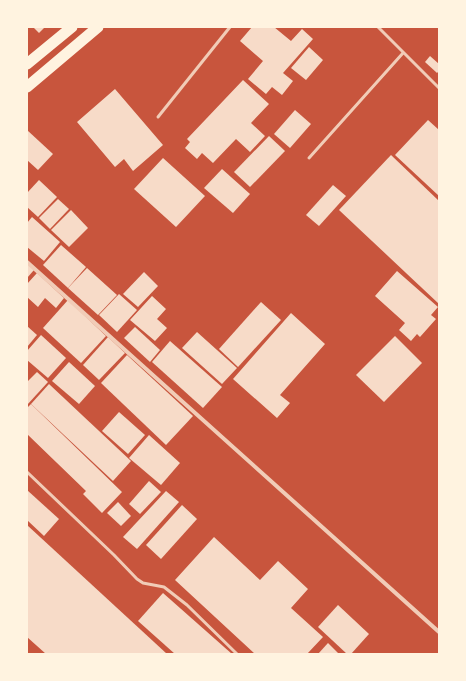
<svg xmlns="http://www.w3.org/2000/svg" width="466" height="681" font-family="'Exo 2',sans-serif">
	<rect width="100%" height="100%" fill="#c8553d"/>
	<!-- building -->
	<g fill="#f7dbc8">
		<path d="M33,27H45L39,33Z"/>
		<path d="M252,27H274L291,41L302,29L313,39L283,73L293,81L282,95L272,87L266,94L248,79L263,61L240,41Z"/>
		<path d="M309,47L323,60L306,80L291,68Z"/>
		<path d="M430,56L439,64V71L437,73L425,62Z"/>
		<path d="M243,80L269,104L251,123L265,136L250,152L236,139L213,163L202,153L197,159L185,148L190,142L187,139Z"/>
		<path d="M115,89L163,145L133,171L124,159L115,167L77,122Z"/>
		<path d="M295,110L311,124L290,148L274,134Z"/>
		<path d="M428,120L439,130V196L395,155Z"/>
		<path d="M27,130L53,154L38,170L27,160Z"/>
		<path d="M269,136L285,151L250,187L234,172Z"/>
		<path d="M391,155L439,201V304L339,210Z"/>
		<path d="M163,158L205,196L176,227L134,189Z"/>
		<path d="M222,169L250,194L233,213L204,188Z"/>
		<path d="M39,180L57,197L38,217L27,207V193Z"/>
		<path d="M333,185L346,196L319,226L306,215Z"/>
		<path d="M58,199L69,209L50,229L39,218Z"/>
		<path d="M71,210L88,228L69,247L51,230Z"/>
		<path d="M32,217L60,242L44,261L27,247V223Z"/>
		<path d="M61,245L86,267L68,288L43,265Z"/>
		<path d="M27,263L34,270L27,278Z"/>
		<path d="M87,268L117,295L98,315L68,288Z"/>
		<path d="M397,271L438,307L431,315L436,319L420,337L417,334L411,341L399,330L405,323L375,296Z"/>
		<path d="M144,272L158,286L138,307L123,294Z"/>
		<path d="M37,273L64,298L56,308L45,298L38,307L27,297V284Z"/>
		<path d="M119,294L137,310L117,332L99,315Z"/>
		<path d="M152,296L166,309L157,319L167,328L155,341L130,320Z"/>
		<path d="M68,300L106,336L81,363L43,328Z"/>
		<path d="M261,302L281,320L238,367L219,349Z"/>
		<path d="M291,313L325,344L280,395L290,403L277,418L233,379Z"/>
		<path d="M27,326L37,335L27,347Z"/>
		<path d="M135,327L160,350L150,362L124,338Z"/>
		<path d="M197,332L237,368L222,384L182,348Z"/>
		<path d="M41,335L66,358L48,378L27,360V351Z"/>
		<path d="M395,336L422,363L384,402L356,375Z"/>
		<path d="M108,337L125,353L99,380L83,365Z"/>
		<path d="M170,341L222,387L203,408L152,362Z"/>
		<path d="M127,355L193,416L166,445L101,383Z"/>
		<path d="M69,362L95,386L79,404L52,381Z"/>
		<path d="M37,372L48,382L27,405V382Z"/>
		<path d="M49,384L131,461L113,481L31,404Z"/>
		<path d="M31,404L122,492L102,513L83,494L86,491L27,434V408Z"/>
		<path d="M119,412L145,435L128,454L102,431Z"/>
		<path d="M149,435L180,463L161,485L129,458Z"/>
		<path d="M149,481L161,492L140,514L129,504Z"/>
		<path d="M27,490L59,519L44,536L27,520Z"/>
		<path d="M166,491L179,502L137,549L123,537Z"/>
		<path d="M118,502L131,516L121,526L107,513Z"/>
		<path d="M182,505L197,519L161,559L146,545Z"/>
		<path d="M27,525L141,630L167,654H46L27,637Z"/>
		<path d="M214,537L260,580L278,561L308,589L291,608L323,637L307,654H255L175,580Z"/>
		<path d="M163,593L232,654H175L138,621Z"/>
		<path d="M338,605L369,634L351,654H347L318,627Z"/>
		<path d="M328,643L339,654H318Z"/>
	</g>
	<g fill="none" stroke-linecap="round" stroke-linejoin="round">
		<!-- service -->
		<g stroke="#f1ccb7" stroke-width="3">
			<path d="M378,27L439,88"/>
			<path d="M158,117L230,27"/>
			<path d="M309,158L403,53"/>
			<path d="M27,472L114,555L137,579L143,583L164,587L187,605L237,654"/>
		</g>
		<!-- minor -->
		<path stroke="#f1ccb7" stroke-width="4" d="M27,262L439,632"/>
		<!-- trunk -->
		<g stroke="#fff3e0" stroke-width="11">
			<path d="M27,64L72,27"/>
			<path d="M27,87L98,27"/>
		</g>
	</g>
	<!-- border -->
	<rect width="466" height="681" fill="none" stroke="#fff3e0" stroke-width="56"/>
</svg>
